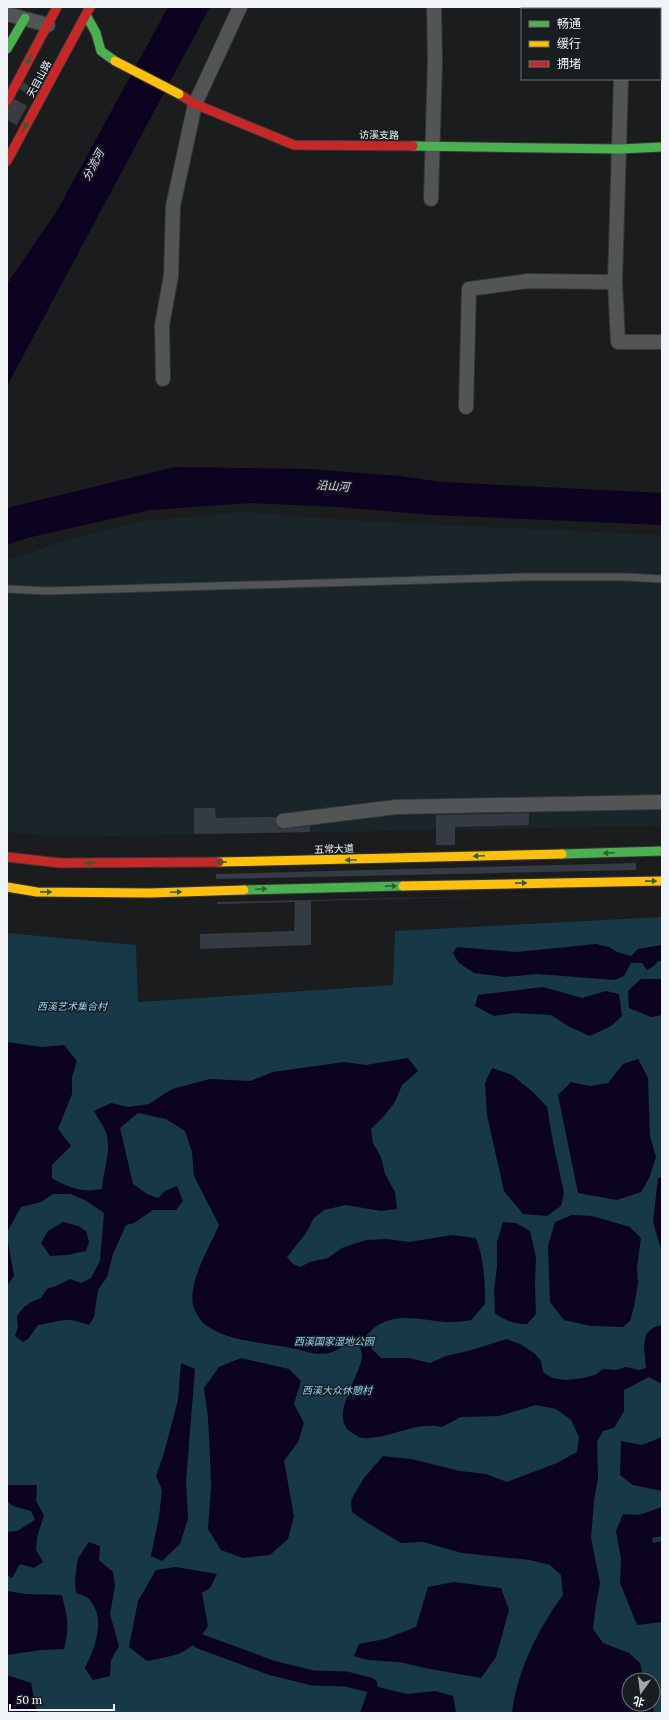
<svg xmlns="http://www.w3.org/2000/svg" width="669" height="1720" font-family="'PT Serif','Noto Sans SC',serif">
	<rect width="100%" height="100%" fill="#1a1c1e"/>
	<!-- built -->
	<path fill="#1a252a" d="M245,512L362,521L662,535V826L61,837L7,832V559L24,555L72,538L142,521Z"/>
	<!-- green -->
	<path fill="#163847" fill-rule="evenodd" d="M662,917V1713H7V933L136,945L138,1002L393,985L395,931ZM629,1680H653V1704H629Z"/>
	<!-- water -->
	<g fill="#0b0320">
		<path d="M168,7H210L7,386V284L58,209Z"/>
		<path d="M175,467L311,469L400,476L442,482L662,493V525L433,515L339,507L251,503L150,510L27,538L7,545V508Z"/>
		<path d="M596,944L609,947L617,952L631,956L638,949L662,945V961H658L654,966L647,970L642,963H631L624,976L614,980L537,974L505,977L474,973L458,962L453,953L457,947L517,952Z"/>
		<path d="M641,979H662V1015L651,1017L629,1008L628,991Z"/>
		<path d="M543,987L582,998L606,991L619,994L622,1016L611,1026L590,1036L568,1026L551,1015L514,1013L494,1016L475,1006L478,995Z"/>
		<path d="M7,1042L42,1047L64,1045L77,1061L72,1077V1094L58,1129L71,1146L52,1165V1178C69,1188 82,1193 102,1189C103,1171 113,1147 105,1130C102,1123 97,1117 94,1111L111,1103L129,1107L149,1104L172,1089L210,1079L250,1081L273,1072L344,1062L366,1065L408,1058L418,1071L402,1085L395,1102L384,1116L371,1129L373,1143L381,1157L385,1174L395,1192L397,1209L381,1211L346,1205L324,1210L314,1218L306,1233L287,1257L293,1264L300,1267L310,1262L328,1258L342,1248L366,1240L387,1239L409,1242L452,1235L476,1238C484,1260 485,1280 485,1304L471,1320C463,1321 454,1323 446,1322C416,1320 389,1309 366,1336L371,1348L381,1358H409L430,1363L446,1356L468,1351L507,1339L520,1344L534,1353L541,1361L543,1372L552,1378L565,1380L583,1378L595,1375L603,1369L616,1370L626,1367L639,1370L646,1368L644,1346L646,1334L654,1327L662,1325V1384L649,1377L624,1390V1411L614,1428L603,1431L597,1442L598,1478L594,1501L591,1538L600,1583L596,1605L593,1629L603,1643L629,1653L640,1663L644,1680H629V1704H652L654,1713H512C517,1671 538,1629 563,1595L561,1575L550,1565L530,1560L462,1553L423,1542L401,1543L366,1522L352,1512L351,1500L364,1478L383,1456L411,1459L460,1471L486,1474L507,1482L557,1463L577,1452L579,1437L571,1420L556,1409L536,1405L499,1416L461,1417L442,1427C416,1421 394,1437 368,1438C361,1439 357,1436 351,1432C328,1417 361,1375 362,1356C362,1352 360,1348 359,1344L350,1341C344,1345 336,1352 329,1353C315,1356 304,1350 291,1348C262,1342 227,1342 203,1323C200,1320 194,1310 193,1305C188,1282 210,1246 219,1225L194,1176L192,1152L185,1131L166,1119L138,1113L120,1128L133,1184L147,1194L158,1198L165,1191L177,1186L183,1201L176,1210H153L134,1223L126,1225L113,1254L107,1277L98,1290L94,1317L89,1325C64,1316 62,1321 38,1325L28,1339L23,1342L15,1336L18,1327L17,1316L24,1307L31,1302L41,1298L47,1289L56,1286L70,1279L81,1283L91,1278L100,1261L104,1213L85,1200L70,1194H53L41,1202L21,1207L7,1232Z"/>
		<path d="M638,1059L648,1078L650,1136L656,1157L649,1178L641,1192L617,1200L578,1193L558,1095L571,1082L590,1086L608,1083L623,1064Z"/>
		<path d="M492,1068L512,1075L533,1092L547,1107L553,1142L564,1193L561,1206L547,1216L523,1214L504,1191L487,1115L485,1083Z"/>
		<path d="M662,1177V1252L653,1222L658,1178Z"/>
		<path d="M572,1215L592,1216L630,1227L641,1238L637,1267L638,1283L634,1307L630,1321L623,1327L591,1326L564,1320L550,1302L548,1246L555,1222Z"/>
		<path d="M63,1222L78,1226L86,1231L89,1242L86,1251L67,1255L50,1256L41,1243L48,1231Z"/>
		<path d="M503,1222L516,1223L530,1231L536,1257L535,1286L536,1314L527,1324C514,1324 506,1321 495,1313L494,1292L497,1266V1242Z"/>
		<path d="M7,1236L14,1276L7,1286Z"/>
		<path d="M241,1358L289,1369L301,1381L294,1404L304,1423L298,1442L284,1461L294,1516L288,1539L270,1555L243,1558L221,1550L208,1529L211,1487L210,1457L208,1418L204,1388L219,1367Z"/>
		<path d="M181,1363L195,1369L186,1481L188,1519L180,1544L162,1561L151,1556L159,1517L162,1490L156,1476L164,1453L178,1400Z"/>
		<path d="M662,1437V1491L633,1485L620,1475L621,1441L642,1445Z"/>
		<path d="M7,1485H37L36,1501L44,1515L37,1537L36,1550L43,1562L34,1568L20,1564L12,1578L7,1575V1532L17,1531L35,1520L31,1511L13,1506L7,1501Z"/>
		<path d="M662,1507V1536L652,1538L653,1543L662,1541V1622L637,1625L620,1583L621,1559L616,1531L623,1514L639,1515Z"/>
		<path d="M89,1542L100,1546L99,1560L113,1572L115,1586L110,1614L119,1646L111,1660L110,1676L93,1680L85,1668C95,1648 106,1619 90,1600C87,1596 80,1595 76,1593L75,1579L78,1558Z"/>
		<path d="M176,1567L217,1574L210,1588L202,1593L208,1626C190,1655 177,1655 147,1661L129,1647L138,1601L156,1570Z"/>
		<path d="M454,1582L501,1588L509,1610L496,1657L481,1678L430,1669L399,1662L368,1660L354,1656L359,1644L385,1639L416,1627L428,1587Z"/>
		<path d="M7,1591L26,1594L62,1595C67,1616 70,1627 64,1649L41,1650L7,1655Z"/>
		<path d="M7,1675L31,1683L37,1713H7Z"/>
		<path d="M370,1685L407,1694L435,1691L453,1696L456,1713H360Z"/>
	</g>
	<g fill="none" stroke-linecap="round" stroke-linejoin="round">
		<!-- canal -->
		<path stroke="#0b0320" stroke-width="15" d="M199,1641L272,1668L313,1678L346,1679L370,1685"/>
	</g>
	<!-- building -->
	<g fill="#353b43">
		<path d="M194,808H215L216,818L276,817L275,822L279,829L310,826V832L194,834Z"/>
		<path d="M529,813V825L455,827V845H436V815Z"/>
		<path d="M636,863V870L216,879V874Z"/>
		<path d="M542,895L311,901V945L200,949V934L294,931L295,902L217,904V902Z"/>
	</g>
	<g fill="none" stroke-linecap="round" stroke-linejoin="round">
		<!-- highway-tunnel -->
		<path stroke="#3a3c3e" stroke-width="22" stroke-dasharray="22 11" stroke-linecap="butt" d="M7,120L26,84"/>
		<defs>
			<path id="lane" d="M7,589L47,591L523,577H626L662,579"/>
			<g id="street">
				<path d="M623,9V7"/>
				<path d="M7,14L48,25"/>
				<path d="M621,79L615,282L618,342H662"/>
				<path d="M431,199L435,61L434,7"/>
				<path d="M163,379L162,325L171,276L173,206L195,104L240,7"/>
				<path d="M466,407L469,289L528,281L615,282"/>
				<path d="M283,821L396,807L662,802"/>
			</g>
			<g id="fast">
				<path d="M86,15L96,33L101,51L115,61"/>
				<path d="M7,49L25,18"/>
				<path d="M413,146L619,149L662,147"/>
				<path d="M562,854L662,851"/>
				<path d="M244,890L403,886"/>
			</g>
			<g id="slow">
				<path d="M219,862L562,854"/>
				<path d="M403,886L662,881"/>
				<path d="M7,887L37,892L150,893L244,890"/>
			</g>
			<g id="jam">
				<path d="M179,94L195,104L294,145L413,146"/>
				<path d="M7,101L57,7"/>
				<path d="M7,161L90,7"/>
				<path d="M7,857L60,863L219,862"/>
			</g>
		</defs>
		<!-- lane casing -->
		<use href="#lane" stroke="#353637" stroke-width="9"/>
		<!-- street casing -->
		<use href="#street" stroke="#353637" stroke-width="16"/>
		<!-- fast casing -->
		<use href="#fast" stroke="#353637" stroke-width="11"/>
		<!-- slow casing -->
		<use href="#slow" stroke="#353637" stroke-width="11"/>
		<!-- jam casing -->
		<use href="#jam" stroke="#353637" stroke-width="11"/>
		<!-- lane -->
		<use href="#lane" stroke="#525555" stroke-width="7"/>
		<!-- street -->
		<use href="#street" stroke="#525555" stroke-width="14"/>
		<!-- fast -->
		<use href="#fast" stroke="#4caf50" stroke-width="9"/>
		<!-- slow -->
		<use href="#slow" stroke="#ffc107" stroke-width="9"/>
		<!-- jam -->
		<use href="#jam" stroke="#c62828" stroke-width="9"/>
		<defs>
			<path id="slow-bridge" d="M115,61L179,94"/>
		</defs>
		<!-- slow-bridge casing -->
		<use href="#slow-bridge" stroke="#353637" stroke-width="11" stroke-linecap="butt"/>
		<!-- slow-bridge -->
		<use href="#slow-bridge" stroke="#ffc107" stroke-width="9"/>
	</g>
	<!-- one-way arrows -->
	<defs><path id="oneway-solid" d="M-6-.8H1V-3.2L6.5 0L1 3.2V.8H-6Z"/></defs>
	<g fill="#2f5f36">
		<use href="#oneway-solid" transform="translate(29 59) rotate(118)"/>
		<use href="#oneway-solid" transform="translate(25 127) rotate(-62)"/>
		<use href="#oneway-solid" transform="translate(609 853) rotate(178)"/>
		<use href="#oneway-solid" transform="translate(479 856) rotate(178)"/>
		<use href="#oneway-solid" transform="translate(351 860) rotate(178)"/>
		<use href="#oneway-solid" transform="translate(221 862) rotate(180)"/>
		<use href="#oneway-solid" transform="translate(91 863) rotate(180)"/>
		<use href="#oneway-solid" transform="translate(651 881) rotate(-1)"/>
		<use href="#oneway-solid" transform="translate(521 883) rotate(-1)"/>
		<use href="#oneway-solid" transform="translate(391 886) rotate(-1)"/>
		<use href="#oneway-solid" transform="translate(261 889) rotate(-2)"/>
		<use href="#oneway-solid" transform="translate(46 892) rotate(1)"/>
		<use href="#oneway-solid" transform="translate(176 892) rotate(-2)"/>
	</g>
	<g text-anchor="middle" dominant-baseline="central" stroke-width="3" stroke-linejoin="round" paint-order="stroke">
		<!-- street labels -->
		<g font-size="10" fill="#f0f4f6" stroke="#181d20">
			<text transform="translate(39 79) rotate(-62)">天目山路</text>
			<text transform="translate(379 135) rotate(1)">访溪支路</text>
			<text transform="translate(334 849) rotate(-2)">五常大道</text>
		</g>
		<!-- park labels -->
		<g font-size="10" font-style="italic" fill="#8fd5f6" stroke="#181d20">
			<text x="72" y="1006">西溪艺术集合村</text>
			<text x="334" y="1341">西溪国家湿地公园</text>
			<text x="337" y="1390">西溪大众休憩村</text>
		</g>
		<!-- water labels -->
		<g font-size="11" font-style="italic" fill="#ded9f8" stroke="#181d20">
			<text transform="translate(93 165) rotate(-62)">分流河</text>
			<text transform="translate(333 486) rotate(4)">沿山河</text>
		</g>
	</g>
	<!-- border -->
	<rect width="669" height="1720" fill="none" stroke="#f0f4f6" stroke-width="16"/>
	<!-- legend -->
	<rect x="521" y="8" width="140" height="72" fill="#181d20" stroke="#6e7376"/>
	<rect x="529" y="21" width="20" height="6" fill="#4caf50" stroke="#6e7376"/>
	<text x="557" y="28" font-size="12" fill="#f0f4f6">畅通</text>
	<rect x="529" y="41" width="20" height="6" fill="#ffc107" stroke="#6e7376"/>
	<text x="557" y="48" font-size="12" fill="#f0f4f6">缓行</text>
	<rect x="529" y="61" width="20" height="6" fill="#c62828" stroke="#6e7376"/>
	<text x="557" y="68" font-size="12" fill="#f0f4f6">拥堵</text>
	<!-- north arrow -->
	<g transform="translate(641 1692) rotate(194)"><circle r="19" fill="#181d20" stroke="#6e7376"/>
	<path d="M0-3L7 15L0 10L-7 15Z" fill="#a5a8aa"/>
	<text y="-6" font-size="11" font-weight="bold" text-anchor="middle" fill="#f0f4f6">北</text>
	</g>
	<!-- scale -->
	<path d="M10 1704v6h104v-6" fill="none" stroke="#f0f4f6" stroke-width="2"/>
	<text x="16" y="1704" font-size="12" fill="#f0f4f6" stroke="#181d20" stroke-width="3" paint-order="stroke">50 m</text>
</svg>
